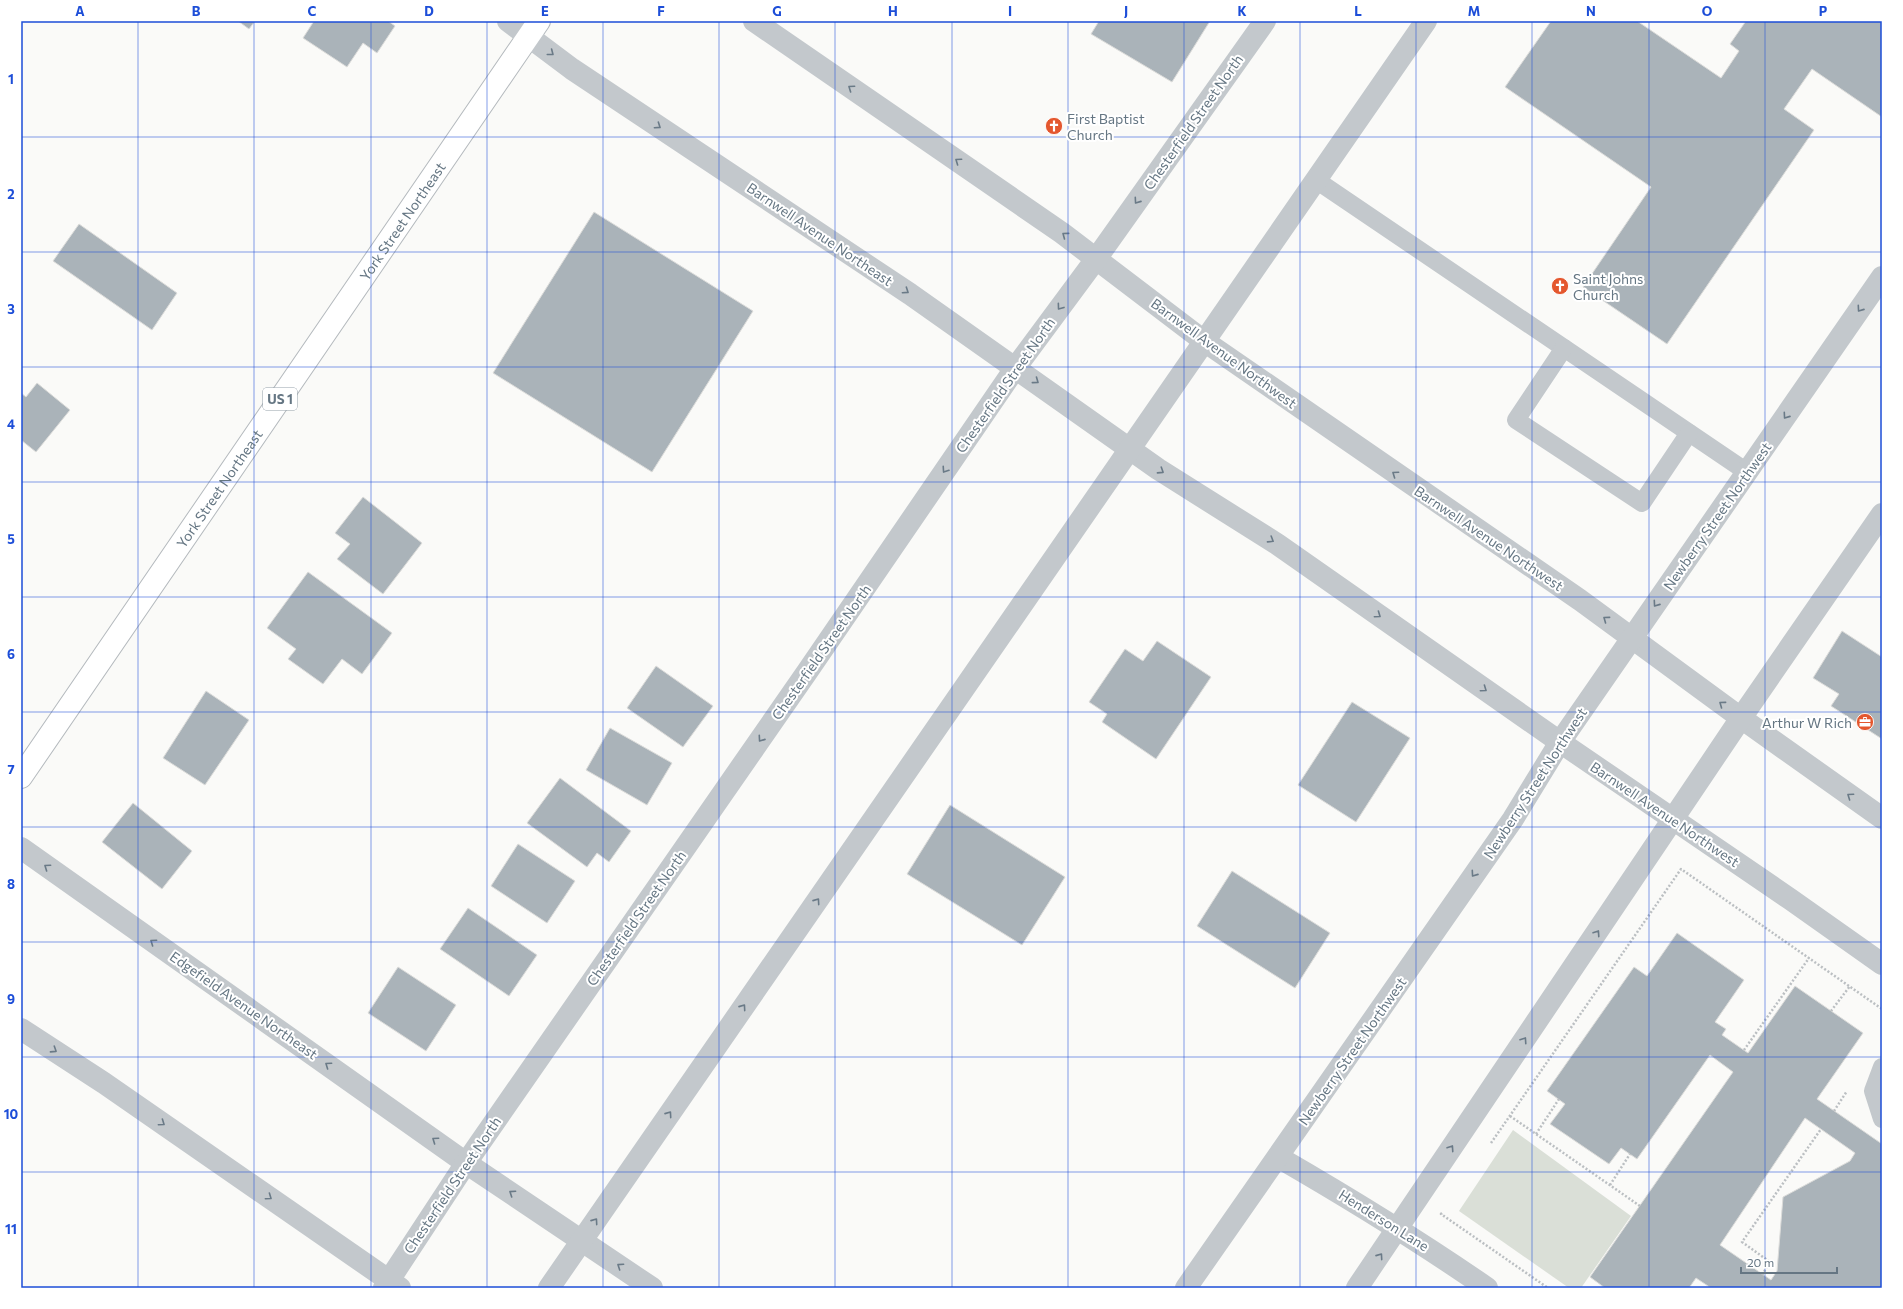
<svg xmlns="http://www.w3.org/2000/svg" width="1903" height="1309" font-family="Commissioner,sans-serif">
	<rect width="100%" height="100%" fill="#fafaf8"/>
	<!-- green -->
	<path fill="#dadfd7" d="M1513,1130L1631,1216L1581,1288H1569L1459,1211Z"/>
	<!-- building -->
	<g fill="#aab3b9" stroke="#dcdcda" fill-rule="evenodd">
		<path d="M238,21H255L249,29Z"/>
		<path d="M314,21H388L395,26L377,53L363,43L347,67L303,38Z"/>
		<path d="M1099,21H1210L1172,82L1091,34Z"/>
		<path d="M1551,21H1637L1721,78L1739,51L1730,44L1746,21H1882V117L1812,69L1784,109L1814,130L1667,344L1583,287L1651,187L1505,87Z"/>
		<path d="M594,212L753,311L652,472L493,373Z"/>
		<path d="M79,224L177,293L152,330L53,261Z"/>
		<path d="M37,383L70,410L36,452L21,440V393L26,397Z"/>
		<path d="M363,497L422,543L383,594L337,559L350,544L335,533Z"/>
		<path d="M308,572L392,633L362,674L342,659L323,684L288,659L296,649L267,628Z"/>
		<path d="M1842,631L1882,657V739L1831,706L1839,694L1813,678Z"/>
		<path d="M1157,641L1211,677L1156,759L1102,722L1107,714L1089,702L1125,649L1143,661Z"/>
		<path d="M656,666L713,706L683,747L627,708Z"/>
		<path d="M206,691L249,720L205,785L163,758Z"/>
		<path d="M1352,702L1410,738L1356,822L1298,785Z"/>
		<path d="M610,728L672,763L647,805L586,770Z"/>
		<path d="M560,778L631,831L609,862L597,853L587,867L527,823Z"/>
		<path d="M133,803L192,851L162,889L102,842Z"/>
		<path d="M950,805L1065,877L1022,945L907,874Z"/>
		<path d="M518,844L575,881L547,923L491,886Z"/>
		<path d="M1232,871L1330,933L1295,988L1197,926Z"/>
		<path d="M468,908L537,955L509,996L440,949Z"/>
		<path d="M1677,933L1744,980L1715,1022L1726,1029L1722,1035L1748,1053L1795,986L1863,1033L1817,1099L1882,1144V1288H1711L1696,1278L1689,1288H1605L1590,1277L1733,1072L1710,1055L1637,1159L1621,1148L1609,1164L1550,1124L1565,1104L1547,1091L1634,967L1647,976ZM1805,1118L1855,1153L1850,1161L1783,1197L1777,1271L1771,1280L1720,1245Z"/>
		<path d="M398,967L456,1005L426,1051L368,1013Z"/>
	</g>
	<g fill="none" stroke-linecap="round" stroke-linejoin="round">
		<defs>
			<g id="primary">
				<path id="s1" d="M21,777L539,21"/>
			</g>
		</defs>
		<!-- primary casing -->
		<use href="#primary" stroke="#b5babe" stroke-width="24"/>
		<!-- path -->
		<g stroke="#bbbfc2" stroke-width="2.5" stroke-dasharray="2 2" stroke-linecap="butt">
			<path d="M1831,1011L1850,986"/>
			<path d="M1744,1050L1809,958"/>
			<path d="M1834,1111L1847,1091"/>
			<path d="M1510,1116L1640,1206"/>
			<path d="M1536,1134L1559,1099"/>
			<path d="M1491,1143L1681,869L1882,1009"/>
			<path d="M1610,1185L1630,1154"/>
			<path d="M1442,1213L1441,1214L1548,1288"/>
			<path d="M1762,1275L1770,1262L1742,1242L1821,1129"/>
		</g>
		<!-- lane -->
		<g stroke="#c3c8cc" stroke-width="18">
			<path d="M1316,180L1747,472"/>
			<path d="M1564,348L1516,420L1642,503L1689,433"/>
			<path d="M1882,1067L1873,1091L1882,1119"/>
		</g>
		<!-- street -->
		<g stroke="#c3c8cc" stroke-width="22">
			<path d="M508,21L572,69L910,294L1158,469L1277,544L1560,742L1790,899L1882,964"/>
			<path d="M754,21L1062,233L1204,341L1580,600L1741,718L1882,818"/>
			<path d="M21,848L466,1163L652,1288"/>
			<path d="M21,1029L104,1083L400,1288"/>
			<path d="M1278,1157C1349,1198 1419,1241 1487,1288"/>
			<path d="M384,1288L466,1163L807,672L1016,367L1096,259L1265,21"/>
			<path d="M549,1288L1426,21"/>
			<path d="M1186,1288L1513,819L1560,742L1882,277"/>
			<path d="M1357,1288L1741,718L1882,514"/>
		</g>
		<!-- primary -->
		<use href="#primary" stroke="#fff" stroke-width="22"/>
	</g>
	<!-- one-way arrows -->
	<defs><path id="oneway-chevron" d="M-2-3.5L2.5 0L-2 3.5" fill="none" stroke-width="1.6" stroke-linecap="round" stroke-linejoin="round"/></defs>
	<g stroke="#6a7a87">
		<use href="#oneway-chevron" transform="translate(551 53) rotate(38)"/>
		<use href="#oneway-chevron" transform="translate(851 88) rotate(-145)"/>
		<use href="#oneway-chevron" transform="translate(658 126) rotate(34)"/>
		<use href="#oneway-chevron" transform="translate(958 161) rotate(-145)"/>
		<use href="#oneway-chevron" transform="translate(1137 201) rotate(125)"/>
		<use href="#oneway-chevron" transform="translate(1065 235) rotate(-143)"/>
		<use href="#oneway-chevron" transform="translate(906 291) rotate(34)"/>
		<use href="#oneway-chevron" transform="translate(1060 307) rotate(126)"/>
		<use href="#oneway-chevron" transform="translate(1860 309) rotate(125)"/>
		<use href="#oneway-chevron" transform="translate(1036 381) rotate(36)"/>
		<use href="#oneway-chevron" transform="translate(1786 416) rotate(125)"/>
		<use href="#oneway-chevron" transform="translate(945 470) rotate(124)"/>
		<use href="#oneway-chevron" transform="translate(1161 471) rotate(33)"/>
		<use href="#oneway-chevron" transform="translate(1395 474) rotate(-145)"/>
		<use href="#oneway-chevron" transform="translate(1271 540) rotate(32)"/>
		<use href="#oneway-chevron" transform="translate(1656 604) rotate(125)"/>
		<use href="#oneway-chevron" transform="translate(1378 615) rotate(35)"/>
		<use href="#oneway-chevron" transform="translate(1606 619) rotate(-144)"/>
		<use href="#oneway-chevron" transform="translate(1484 689) rotate(35)"/>
		<use href="#oneway-chevron" transform="translate(1722 704) rotate(-144)"/>
		<use href="#oneway-chevron" transform="translate(761 739) rotate(125)"/>
		<use href="#oneway-chevron" transform="translate(1850 796) rotate(-145)"/>
		<use href="#oneway-chevron" transform="translate(47 867) rotate(-145)"/>
		<use href="#oneway-chevron" transform="translate(1474 874) rotate(125)"/>
		<use href="#oneway-chevron" transform="translate(817 901) rotate(-55)"/>
		<use href="#oneway-chevron" transform="translate(1597 933) rotate(-56)"/>
		<use href="#oneway-chevron" transform="translate(153 942) rotate(-145)"/>
		<use href="#oneway-chevron" transform="translate(743 1007) rotate(-55)"/>
		<use href="#oneway-chevron" transform="translate(1524 1040) rotate(-56)"/>
		<use href="#oneway-chevron" transform="translate(54 1050) rotate(33)"/>
		<use href="#oneway-chevron" transform="translate(328 1065) rotate(-145)"/>
		<use href="#oneway-chevron" transform="translate(669 1114) rotate(-55)"/>
		<use href="#oneway-chevron" transform="translate(162 1123) rotate(35)"/>
		<use href="#oneway-chevron" transform="translate(435 1140) rotate(-145)"/>
		<use href="#oneway-chevron" transform="translate(1451 1148) rotate(-56)"/>
		<use href="#oneway-chevron" transform="translate(512 1193) rotate(-146)"/>
		<use href="#oneway-chevron" transform="translate(269 1197) rotate(35)"/>
		<use href="#oneway-chevron" transform="translate(595 1221) rotate(-55)"/>
		<use href="#oneway-chevron" transform="translate(1380 1256) rotate(-55)"/>
		<use href="#oneway-chevron" transform="translate(620 1266) rotate(-146)"/>
	</g>
	<!-- grid -->
	<path fill="none" stroke="#1d4ed8" stroke-width="1" stroke-opacity="0.55" d="M138,21V1288M254,21V1288M371,21V1288M487,21V1288M603,21V1288M719,21V1288M835,21V1288M952,21V1288M1068,21V1288M1184,21V1288M1300,21V1288M1416,21V1288M1532,21V1288M1649,21V1288M1765,21V1288M21,137H1882M21,252H1882M21,367H1882M21,482H1882M21,597H1882M21,712H1882M21,827H1882M21,942H1882M21,1057H1882M21,1172H1882"/>
	<!-- icons -->
	<defs>
		<symbol id="church-disc" viewBox="-11 -11 22 22"><circle r="9.5" fill="#e4572e" stroke="#fff"/><path d="M-1.2-6h2.4v3.5h3.3v2.4h-3.3V6h-2.4V-.1h-3.3v-2.4h3.3Z" fill="#fff"/></symbol>
		<symbol id="office-disc" viewBox="-11 -11 22 22"><circle r="9.5" fill="#e4572e" stroke="#fff"/><path d="M-6-3h4V-5.5h4V-3h4V5H-6ZM-1-4.5V-3h2v-1.5ZM-6 0V1H6V0Z" fill="#fff"/></symbol>
	</defs>
	<g fill-rule="evenodd">
		<use href="#church-disc" x="1044" y="116" width="20" height="20"/>
		<use href="#church-disc" x="1550" y="276" width="20" height="20"/>
		<use href="#office-disc" x="1855" y="712" width="20" height="20"/>
	</g>
	<g text-anchor="middle" dominant-baseline="central" stroke-width="4" stroke-linejoin="round" paint-order="stroke">
		<!-- shield labels -->
		<rect fill="#fff" stroke="#939fa8" stroke-width="1" x="263" y="388" width="34" height="22" rx="3"/>
		<g font-size="13" font-weight="bold" fill="#657683">
			<text x="280" y="399">US 1</text>
		</g>
		<!-- poi labels -->
		<g font-size="14" fill="#657683" stroke="#fff" text-anchor="start">
			<text x="1067" y="118">First Baptist<tspan x="1067" dy="16">Church</tspan></text>
			<text x="1573" y="278">Saint Johns<tspan x="1573" dy="16">Church</tspan></text>
			<text x="1852" y="722" text-anchor="end">Arthur W Rich</text>
		</g>
		<!-- street labels -->
		<g font-size="14" fill="#657683" stroke="#fff">
			<text transform="translate(1193 122) rotate(-55)">Chesterfield Street North</text>
			<text stroke="none"><textPath href="#s1" startOffset="674">York Street Northeast</textPath></text>
			<text transform="translate(820 234) rotate(34)">Barnwell Avenue Northeast</text>
			<text transform="translate(1224 353) rotate(36)">Barnwell Avenue Northwest</text>
			<text transform="translate(1005 385) rotate(-55)">Chesterfield Street North</text>
			<text stroke="none"><textPath href="#s1" startOffset="350">York Street Northeast</textPath></text>
			<text transform="translate(1717 516) rotate(-55)">Newberry Street Northwest</text>
			<text transform="translate(1489 538) rotate(34)">Barnwell Avenue Northwest</text>
			<text transform="translate(821 652) rotate(-55)">Chesterfield Street North</text>
			<text transform="translate(1535 783) rotate(-57)">Newberry Street Northwest</text>
			<text transform="translate(1665 814) rotate(34)">Barnwell Avenue Northwest</text>
			<text transform="translate(636 918) rotate(-55)">Chesterfield Street North</text>
			<text transform="translate(244 1005) rotate(35)">Edgefield Avenue Northeast</text>
			<text transform="translate(1352 1051) rotate(-55)">Newberry Street Northwest</text>
			<text transform="translate(452 1185) rotate(-56)">Chesterfield Street North</text>
			<text transform="translate(1384 1220) rotate(32)">Henderson Lane</text>
		</g>
	</g>
	<!-- border -->
	<rect width="1903" height="1309" fill="none" stroke="#ffffff" stroke-width="44"/>
	<!-- scale -->
	<path d="M1741 1267v6h96v-6" fill="none" stroke="#657683" stroke-width="2"/>
	<text x="1747" y="1267" font-size="12" fill="#657683" stroke="#ffffff" stroke-width="3" paint-order="stroke">20 m</text>
	<rect x="22" y="22" width="1859" height="1265" fill="none" stroke="#1d4ed8" stroke-width="1.5"/>
	<g font-size="13" text-anchor="middle" font-weight="bold" fill="#1d4ed8">
		<text x="80" y="16">A</text>
		<text x="196" y="16">B</text>
		<text x="312" y="16">C</text>
		<text x="429" y="16">D</text>
		<text x="545" y="16">E</text>
		<text x="661" y="16">F</text>
		<text x="777" y="16">G</text>
		<text x="893" y="16">H</text>
		<text x="1010" y="16">I</text>
		<text x="1126" y="16">J</text>
		<text x="1242" y="16">K</text>
		<text x="1358" y="16">L</text>
		<text x="1474" y="16">M</text>
		<text x="1591" y="16">N</text>
		<text x="1707" y="16">O</text>
		<text x="1823" y="16">P</text>
		<text x="11" y="84">1</text>
		<text x="11" y="199">2</text>
		<text x="11" y="314">3</text>
		<text x="11" y="429">4</text>
		<text x="11" y="544">5</text>
		<text x="11" y="659">6</text>
		<text x="11" y="774">7</text>
		<text x="11" y="889">8</text>
		<text x="11" y="1004">9</text>
		<text x="11" y="1119">10</text>
		<text x="11" y="1234">11</text>
	</g>
</svg>
